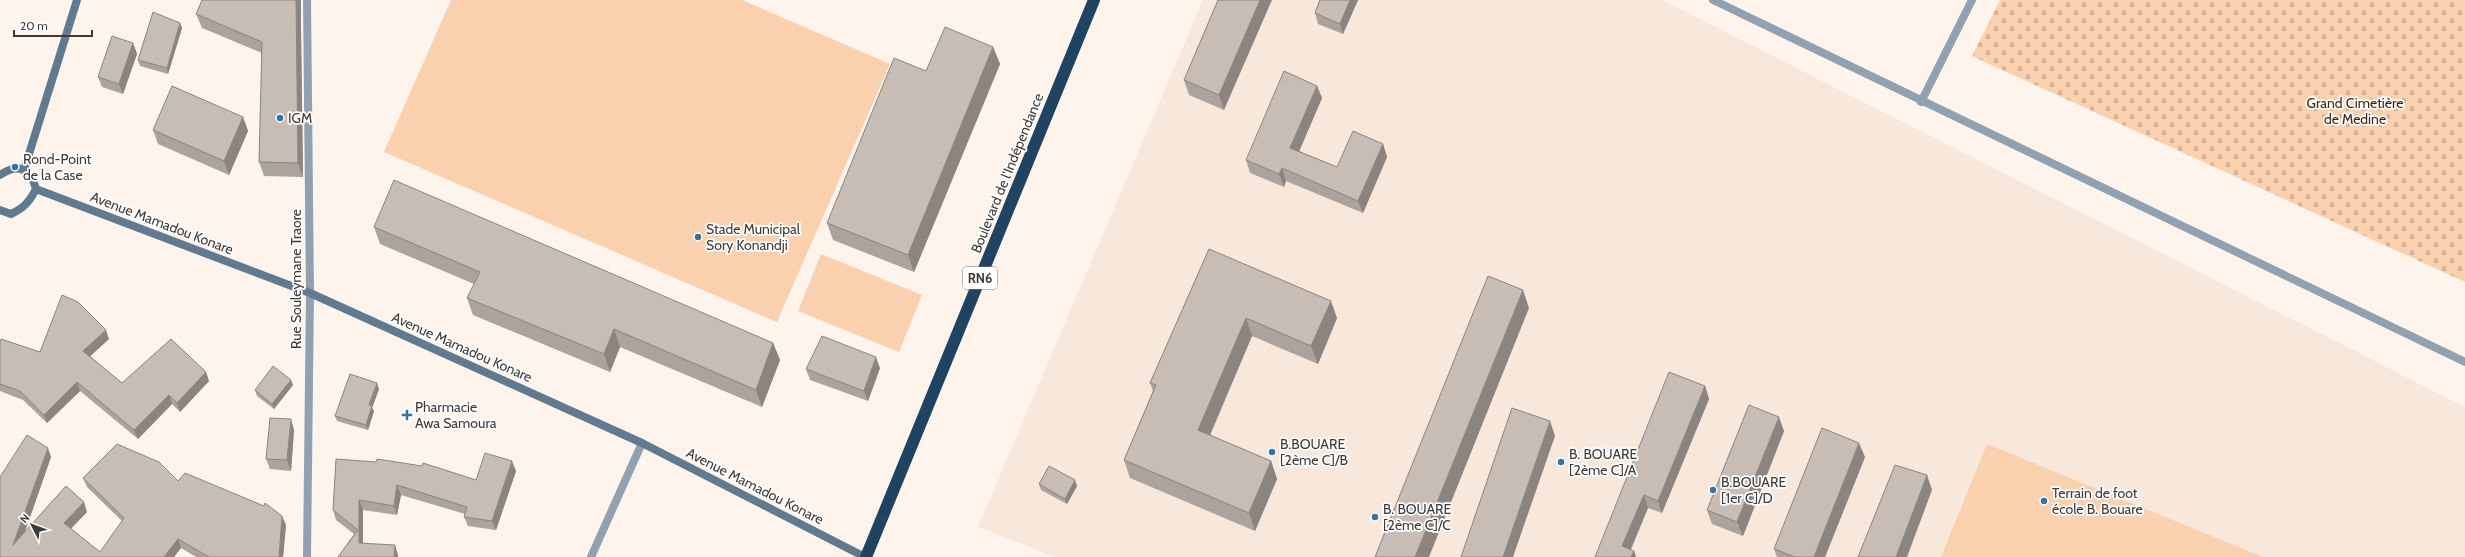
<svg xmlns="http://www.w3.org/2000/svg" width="2465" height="557" font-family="Cabin,sans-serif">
	<defs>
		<pattern id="cemetery-stones" width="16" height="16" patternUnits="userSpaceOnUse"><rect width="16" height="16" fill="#f9d1af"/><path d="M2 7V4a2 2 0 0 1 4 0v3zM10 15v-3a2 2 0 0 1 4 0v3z" fill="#d6b497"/></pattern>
	</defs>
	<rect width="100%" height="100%" fill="#fef4ec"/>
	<!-- built -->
	<path fill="#f8e7db" d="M1203,0H1662L2465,407V557H1055L978,527Z"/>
	<!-- cemetery -->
	<path fill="url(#cemetery-stones)" d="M2000,0H2465V282L1972,56Z"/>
	<!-- pitch -->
	<g fill="#f9d1af">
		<path d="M451,0H742L890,64L777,322L384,152Z"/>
		<path d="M821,254L922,295L899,352L798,311Z"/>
		<path d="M1987,444L2263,557H1941Z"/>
	</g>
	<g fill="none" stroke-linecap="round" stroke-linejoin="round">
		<!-- street -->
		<g stroke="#90a2b2" stroke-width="8">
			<path d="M307,0L310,293L307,557"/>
			<path d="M1713,0L2465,362"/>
			<path d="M1921,102L1972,0"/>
			<path d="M591,557L642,443"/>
		</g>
		<!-- secondary -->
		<g stroke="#607a90" stroke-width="8">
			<path d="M24,170L77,0"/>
			<path d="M0,175C18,163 30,168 36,189C30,201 24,208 11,214L0,210"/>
			<path d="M36,189L310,293L642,443L865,557"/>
		</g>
		<!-- highway -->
		<path stroke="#1e4462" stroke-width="12" d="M866,557L1094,0"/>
	</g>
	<!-- wall -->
	<g fill="#aba39c">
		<path d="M1218,0L1224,110L1189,95L1184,80Z"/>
		<path d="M1320,0H1358L1343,34L1318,24L1315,13Z"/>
		<path d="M196,14L301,30L303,177L264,176L259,162L262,53L202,28Z"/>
		<path d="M182,28L168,74L140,66L138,60Z"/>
		<path d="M133,43L137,54L123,94L102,87L98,77Z"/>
		<path d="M993,47L1000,64L914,272L833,240L827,223L926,71Z"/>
		<path d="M1317,86L1322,98L1299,151L1337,167L1383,144L1387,157L1363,213L1286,181L1284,187L1250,173L1246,160Z"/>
		<path d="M243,117L248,131L229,175L158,144L153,130Z"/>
		<path d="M374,227L773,343L780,360L762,407L620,347L610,372L473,315L467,298L474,284L380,244Z"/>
		<path d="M1209,249L1337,318L1318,364L1252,336L1210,436L1271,461L1277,479L1255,531L1130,478L1124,460L1153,391L1150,383Z"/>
		<path d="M109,339L90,356L122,383L206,372L209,381L180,412L172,404L138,439L80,391L47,423L23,400L0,391V342L40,352Z"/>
		<path d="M880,368L868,401L810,380L806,369Z"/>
		<path d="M293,385L274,409L257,396L255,390Z"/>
		<path d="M1705,386L1709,399L1662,513L1648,508L1631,550L1634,551L1636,557H1595Z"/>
		<path d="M379,389L372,408L374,411L368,430L337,421L335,416Z"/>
		<path d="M294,430L291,471L270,469L266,459Z"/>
		<path d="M1784,431L1743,536L1712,524L1707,510Z"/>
		<path d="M51,457L25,532L87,512L71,529L100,552L122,521L87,487L83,478L178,481L286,525L283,557H196L181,548L174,557H0Z"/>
		<path d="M1865,457L1825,557H1777L1774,549Z"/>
		<path d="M336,459L476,480L516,471L496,530L468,526L464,517L465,514L401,495L397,515L363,510V543L398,555L338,557L354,534L336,520L333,510Z"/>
		<path d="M1039,484L1077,486L1067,504L1041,490Z"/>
	</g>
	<!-- shaded-wall -->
	<g fill="#8b847f">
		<path d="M296,0H301V30L303,177L298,163Z"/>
		<path d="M1260,0H1272L1224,110L1219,95Z"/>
		<path d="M1350,0H1358L1343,34L1340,24Z"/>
		<path d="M180,23L182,28L168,74L167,68Z"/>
		<path d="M133,43L137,54L123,94L119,84Z"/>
		<path d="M993,47L1000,64L914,272L908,255Z"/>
		<path d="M1317,86L1322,98L1295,161L1290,148Z"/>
		<path d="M243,117L248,131L229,175L224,161Z"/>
		<path d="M1383,144L1387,157L1363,213L1358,201Z"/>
		<path d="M1282,168L1286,181L1284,187L1279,174Z"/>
		<path d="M1523,290L1529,308L1429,557H1415Z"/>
		<path d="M1331,301L1337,318L1318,364L1311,346Z"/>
		<path d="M1246,318L1252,336L1204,448L1198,430Z"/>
		<path d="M614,329L620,347L610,372L604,354Z"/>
		<path d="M106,330L109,339L86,360L83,351Z"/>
		<path d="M773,343L780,360L762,407L756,390Z"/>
		<path d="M876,357L880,368L868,401L864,391Z"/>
		<path d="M206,372L209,381L180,412L177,403Z"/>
		<path d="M291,380L293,385L274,409L272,404Z"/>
		<path d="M77,382L80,391L47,423L44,415Z"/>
		<path d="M377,383L379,389L372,408L374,411L368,430L366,425L369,405Z"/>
		<path d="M1705,386L1709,399L1662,513L1658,501Z"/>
		<path d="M169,395L172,404L138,439L134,430Z"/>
		<path d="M1779,417L1784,431L1743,536L1737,522Z"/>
		<path d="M291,419L294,430L291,471L287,460Z"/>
		<path d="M1550,421L1555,436L1513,557H1503Z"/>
		<path d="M1859,443L1865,457L1825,557H1814Z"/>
		<path d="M48,448L51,457L17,554L13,545Z"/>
		<path d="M512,461L516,471L496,530L492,521Z"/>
		<path d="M1271,461L1277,479L1255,531L1249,513Z"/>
		<path d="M1927,475L1932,490L1907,557H1896Z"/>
		<path d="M1075,480L1077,486L1067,504L1065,499Z"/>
		<path d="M397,485L401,495L397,515L394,506Z"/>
		<path d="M1644,495L1648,508L1627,557L1622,546Z"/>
		<path d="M359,500L363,510V553L359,543Z"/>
		<path d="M84,502L87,512L67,532L64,523Z"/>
		<path d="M282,516L286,525L283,557H279Z"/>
		<path d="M178,539L181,548L174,557H164Z"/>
		<path d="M395,545L398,555V557H394Z"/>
		<path d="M1634,551L1636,557H1631Z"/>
	</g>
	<!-- building -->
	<g fill="#c7bdb5" stroke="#8b847f">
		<path d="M202,0H296L298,163L259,162L262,42L196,14Z"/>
		<path d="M1218,0H1260L1219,95L1184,80Z"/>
		<path d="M1320,0H1350L1340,24L1315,13Z"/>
		<path d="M153,12L180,23L167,68L138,60Z"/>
		<path d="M945,27L993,47L908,255L827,223L894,58L926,71Z"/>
		<path d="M112,36L133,43L119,84L98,77Z"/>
		<path d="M1284,71L1317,86L1290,148L1337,167L1353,131L1383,144L1358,201L1282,168L1279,174L1246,160Z"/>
		<path d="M172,86L243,117L224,161L153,130Z"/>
		<path d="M394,180L773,343L756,390L614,329L604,354L467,298L480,272L374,227Z"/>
		<path d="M1209,249L1331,301L1311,346L1246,318L1198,430L1271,461L1249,513L1124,460L1156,385L1150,383Z"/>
		<path d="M1488,276L1523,290L1415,557H1375Z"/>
		<path d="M62,295L78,302L106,330L83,351L122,383L171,339L206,372L177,403L169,395L134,430L77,382L44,415L20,391L0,384V342L1,339L40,352Z"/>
		<path d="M822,336L876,357L864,391L806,369Z"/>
		<path d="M273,366L291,380L272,404L255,390Z"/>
		<path d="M1669,372L1705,386L1658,501L1644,495L1622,546L1634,551L1631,557H1595Z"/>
		<path d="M350,374L377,383L369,405L372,406L366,425L335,416Z"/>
		<path d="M1749,405L1779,417L1737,522L1707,510Z"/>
		<path d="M1512,408L1550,421L1503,557H1461Z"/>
		<path d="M270,418L291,419L287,460L266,459Z"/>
		<path d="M1822,428L1859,443L1814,557H1795L1774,549Z"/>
		<path d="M27,435L48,448L13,545L66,486L84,502L64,523L100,552L124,518L83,478L117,444L159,462L178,481L185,473L264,506L265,503L282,516L279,557H209L178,539L164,557H0V477Z"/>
		<path d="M485,453L512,461L492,521L464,517L467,507L397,485L394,506L359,500V543L395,545L394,557H338L358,530L333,510L336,459L376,462L377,459L422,466L423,463L476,480Z"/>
		<path d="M1895,465L1927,475L1896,557H1858Z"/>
		<path d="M1049,466L1075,480L1065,499L1039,484Z"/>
	</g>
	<!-- markers -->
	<g fill="#3075aa" stroke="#fff" stroke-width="1.5">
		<circle cx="280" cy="118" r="4"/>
		<circle cx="15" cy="167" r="4"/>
		<circle cx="698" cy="237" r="4"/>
		<path d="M405 409h4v4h4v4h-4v4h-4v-4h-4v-4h4z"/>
		<circle cx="1272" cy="452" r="4"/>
		<circle cx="1561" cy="462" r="4"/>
		<circle cx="1713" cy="490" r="4"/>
		<circle cx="2044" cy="501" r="4"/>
		<circle cx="1375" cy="517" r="4"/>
	</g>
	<g text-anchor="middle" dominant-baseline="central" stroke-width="3.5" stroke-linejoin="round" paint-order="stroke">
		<!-- shield labels -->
		<rect fill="#fff" stroke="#797674" stroke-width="1" x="963" y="267" width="34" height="22" rx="3"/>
		<g font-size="13" font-weight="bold" fill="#3f3b38">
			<text x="980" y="278">RN6</text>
		</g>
		<!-- park labels -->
		<g font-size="14" fill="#43260a" stroke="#fff">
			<text x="2355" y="103">Grand Cimetière<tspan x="2355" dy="16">de Medine</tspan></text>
		</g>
		<!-- poi labels -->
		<g font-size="14" fill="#3f3b38" stroke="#fff" text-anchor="start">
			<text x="288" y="118">IGM</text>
			<text x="23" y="159">Rond-Point<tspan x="23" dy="16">de la Case</tspan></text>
			<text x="706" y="229">Stade Municipal<tspan x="706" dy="16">Sory Konandji</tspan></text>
			<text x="415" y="407">Pharmacie<tspan x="415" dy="16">Awa Samoura</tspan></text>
			<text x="1280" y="444">B.BOUARE<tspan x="1280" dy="16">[2ème C]/B</tspan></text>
			<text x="1569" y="454">B. BOUARE<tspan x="1569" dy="16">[2ème C]/A</tspan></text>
			<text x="1721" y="482">B.BOUARE<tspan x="1721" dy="16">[1er C]/D</tspan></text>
			<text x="2052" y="493">Terrain de foot<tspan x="2052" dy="16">école B. Bouare</tspan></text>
			<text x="1383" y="509">B. BOUARE<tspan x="1383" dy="16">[2ème C]/C</tspan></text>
		</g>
		<!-- street labels -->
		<g font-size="14" fill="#3f3b38" stroke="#fff">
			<text transform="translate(1007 173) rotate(-68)">Boulevard de l'Indépendance</text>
			<text transform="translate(162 223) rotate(21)">Avenue Mamadou Konare</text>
			<text transform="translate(296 279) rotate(-90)">Rue Souleymane Traore</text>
			<text transform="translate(462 347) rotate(24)">Avenue Mamadou Konare</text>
			<text transform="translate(755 486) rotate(27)">Avenue Mamadou Konare</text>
		</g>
	</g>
	<!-- north arrow -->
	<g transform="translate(32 525) rotate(312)" stroke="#ffffff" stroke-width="3" paint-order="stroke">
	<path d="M0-3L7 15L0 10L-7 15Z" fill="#3f3b38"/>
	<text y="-6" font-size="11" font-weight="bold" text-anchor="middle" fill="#3f3b38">N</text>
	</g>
	<!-- scale -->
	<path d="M14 30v6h78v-6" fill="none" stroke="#3f3b38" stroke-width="2"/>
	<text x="20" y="30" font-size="12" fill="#3f3b38" stroke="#ffffff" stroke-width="3" paint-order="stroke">20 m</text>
</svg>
